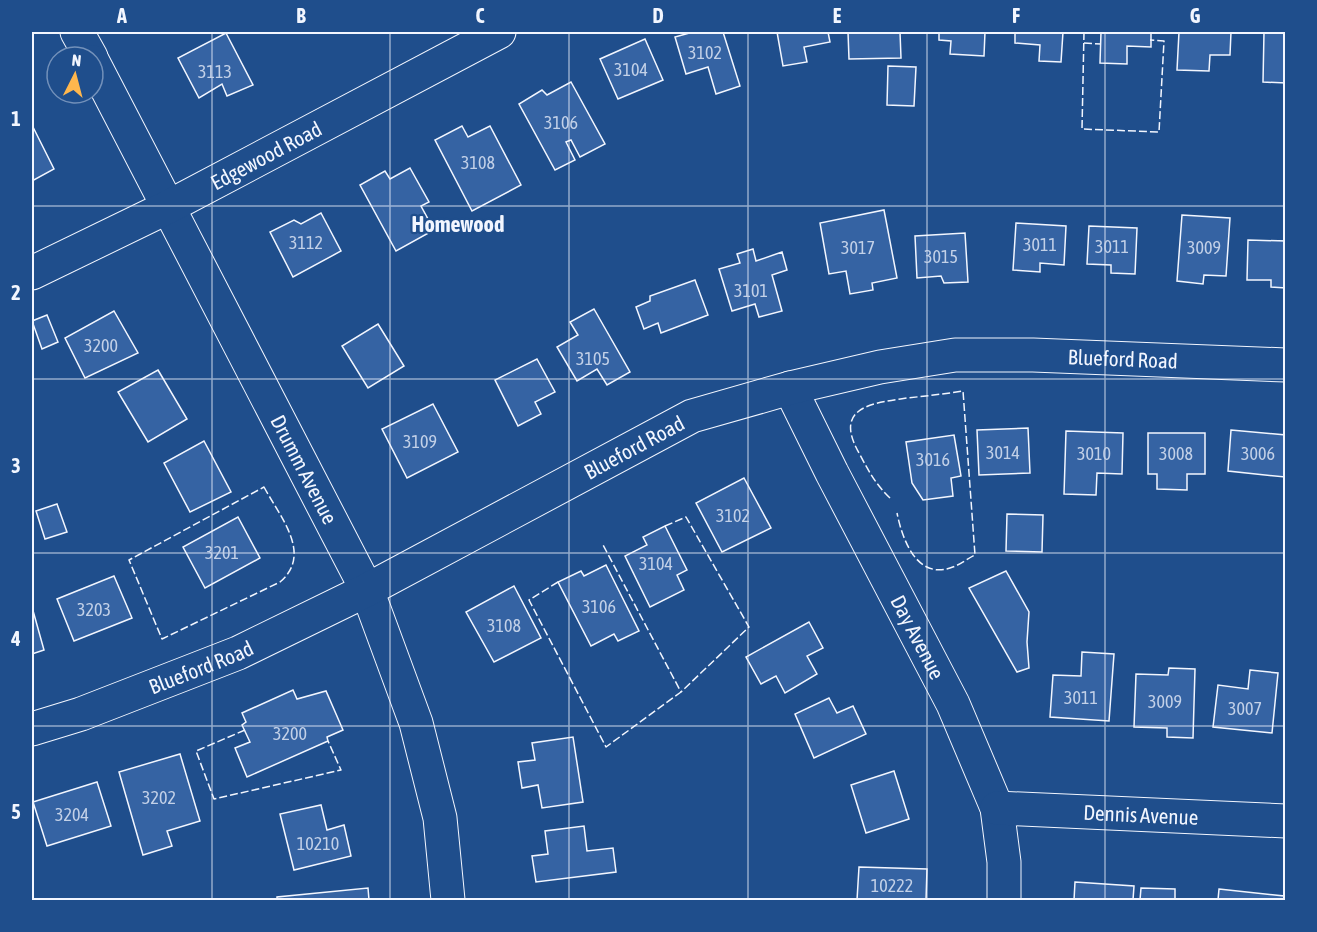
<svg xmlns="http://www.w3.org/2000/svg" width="1317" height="932" font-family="'Asap Condensed',sans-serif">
	<rect width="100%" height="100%" fill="#1f4e8c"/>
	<!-- building -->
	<g fill="#3563a3" stroke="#f2f6ff" stroke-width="1.5">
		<path d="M693,32H723L740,86L716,94L708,67L686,74L675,37Z"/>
		<path d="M777,32H828L830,42L804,47L807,62L783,66Z"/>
		<path d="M848,32H900L901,58L849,59Z"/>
		<path d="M939,32H985L984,56L950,54L951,41L939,40Z"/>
		<path d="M1015,32H1063L1061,62L1039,61L1040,45L1015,43Z"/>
		<path d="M1101,32H1151V47L1127,46V64L1100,63Z"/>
		<path d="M1179,32H1231L1230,55H1210L1209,71L1177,70Z"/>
		<path d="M1264,32H1286V83L1263,82Z"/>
		<path d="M226,33L253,85L227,96L222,84L199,98L178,58Z"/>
		<path d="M645,39L663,80L618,99L600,59Z"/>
		<path d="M888,66L916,67L914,106L887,105Z"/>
		<path d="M571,82L605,144L580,157L571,140L566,142L575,160L555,170L519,104L542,90L547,95Z"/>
		<path d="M462,126L468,137L490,126L521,185L472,211L435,140Z"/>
		<path d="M33,127L54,169L32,181V128Z"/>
		<path d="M410,168L429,202L421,206L434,230L396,251L360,185L385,171L390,179Z"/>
		<path d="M884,210L897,278L872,283L873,290L850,294L846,271L829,274L820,223Z"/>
		<path d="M321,213L341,251L293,277L270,232L294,220L301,224Z"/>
		<path d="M1182,215L1230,218L1226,276L1204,275L1203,284L1177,281Z"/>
		<path d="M1016,223L1066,226L1064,265L1040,263V272L1013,270Z"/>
		<path d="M1089,226L1137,228L1135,274L1111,273V265L1087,264Z"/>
		<path d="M965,233L968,282L944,283L941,276L917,278L915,236Z"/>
		<path d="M1248,240L1286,241V288L1271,287V280H1247Z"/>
		<path d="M753,249L756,261L782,252L787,270L772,275L782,311L759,317L755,304L732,311L719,269L740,263L737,254Z"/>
		<path d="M695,280L708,315L661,333L658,323L644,329L636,307L650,301V296Z"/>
		<path d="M594,309L630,372L607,385L597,369L577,381L557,347L578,335L570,322Z"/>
		<path d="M114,311L138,353L85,378L65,338Z"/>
		<path d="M47,315L58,342L42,349L32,321Z"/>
		<path d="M378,324L404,366L368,388L342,346Z"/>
		<path d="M537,359L555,392L535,402L541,414L518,426L495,380Z"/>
		<path d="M158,370L187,419L148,442L118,392Z"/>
		<path d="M433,404L458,452L407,478L382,429Z"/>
		<path d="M1028,428L1030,473L979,475L977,430Z"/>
		<path d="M1231,430L1286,435L1285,477L1228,471Z"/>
		<path d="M1066,431L1123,433L1122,474L1097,473L1096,495L1064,494Z"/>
		<path d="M1148,433H1205V474H1187V490L1157,489V474H1148Z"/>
		<path d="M954,435L961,476L951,478L953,496L923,500L912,483L906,442Z"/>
		<path d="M204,441L231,492L190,512L164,463Z"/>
		<path d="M744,478L771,528L722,552L696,503Z"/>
		<path d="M57,504L67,532L45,539L36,511Z"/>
		<path d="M1007,514L1043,515L1042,552L1006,551Z"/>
		<path d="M238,517L260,558L205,588L183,547Z"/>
		<path d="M665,526L687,570L677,575L684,590L650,607L625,556L647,545L643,537Z"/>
		<path d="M606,565L639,631L618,641L614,634L591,646L558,582L581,571L584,576Z"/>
		<path d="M1006,571L1029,612L1027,642L1029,668L1017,672L969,588Z"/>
		<path d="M114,576L132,618L74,641L57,599Z"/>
		<path d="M514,586L541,638L494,662L466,612Z"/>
		<path d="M32,607L44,650L32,654Z"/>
		<path d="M809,622L823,648L807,656L817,674L785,693L776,676L761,684L746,657Z"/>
		<path d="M1082,652L1114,654L1109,721L1050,717L1053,675L1081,676Z"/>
		<path d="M1169,668L1195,669L1193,738L1167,737V728L1134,727L1136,674L1168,675Z"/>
		<path d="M1250,670L1278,673L1272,733L1213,727L1218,685L1248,689Z"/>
		<path d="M293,690L297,699L326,691L343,730L327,737L328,741L247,777L235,748L250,742L242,725L246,722L242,713Z"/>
		<path d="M829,698L837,713L853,706L866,734L814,758L795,714Z"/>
		<path d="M573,737L583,802L542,808L538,785L522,788L518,762L535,760L532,743Z"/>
		<path d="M180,754L200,821L167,831L172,846L143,855L119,772Z"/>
		<path d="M894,771L909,819L866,833L851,785Z"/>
		<path d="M97,782L111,826L47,846L33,802Z"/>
		<path d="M321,805L327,830L344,825L351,856L294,870L280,814Z"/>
		<path d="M584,826L587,851L613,848L616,872L536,882L532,856L548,854L545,831Z"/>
		<path d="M859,867L927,869L926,900H857Z"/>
		<path d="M1075,882L1134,886L1133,900H1074Z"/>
		<path d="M368,888L369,900H277V897Z"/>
		<path d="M1141,888L1175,889V900H1140Z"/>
		<path d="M1219,889L1284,896V900H1218Z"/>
	</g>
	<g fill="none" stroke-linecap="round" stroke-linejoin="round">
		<defs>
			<g id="minor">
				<path d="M77,32L91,57"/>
				<path id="s1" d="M93,62L367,590L416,723L440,818L448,900"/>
				<path id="s2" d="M32,273L168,207L499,32"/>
				<path id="s3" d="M790,388L832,473L953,704L997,808L1004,862V900"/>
				<path id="s4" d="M32,729L81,714L238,653L367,590L692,416L790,388L880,367L955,355H1033L1286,365"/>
				<path id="s5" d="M997,808L1286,821"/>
			</g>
		</defs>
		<!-- minor casing -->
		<use href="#minor" stroke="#f2f6ff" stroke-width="35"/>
		<!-- minor -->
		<use href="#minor" stroke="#1f4e8c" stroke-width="33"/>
		<!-- fence -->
		<g stroke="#f2f6ff" stroke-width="1.5" stroke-dasharray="8 3" stroke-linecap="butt">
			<path d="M1084,32L1082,129L1159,132L1164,41L1150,40"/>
			<path d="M1084,43L1101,44"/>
			<path d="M264,487C280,517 313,554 280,582L162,639L129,560Z"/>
			<path d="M890,498C876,485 868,470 859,453C833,407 872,403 907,398C926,396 944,394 963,391L975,555C967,559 958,566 950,568C916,579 902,538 897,513"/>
			<path d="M665,526L686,517L749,627L681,692"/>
			<path d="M558,582L529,600L606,747L681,692L602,543"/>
			<path d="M245,730L196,751L214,799L341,770L328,741"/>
		</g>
	</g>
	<!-- grid -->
	<path fill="none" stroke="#f2f6ff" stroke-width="1.5" stroke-opacity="0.55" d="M212,32V900M390,32V900M569,32V900M748,32V900M927,32V900M1105,32V900M32,206H1286M32,379H1286M32,553H1286M32,726H1286"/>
	<g text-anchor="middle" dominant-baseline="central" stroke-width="4.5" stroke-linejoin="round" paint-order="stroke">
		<!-- number labels -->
		<g font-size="18" fill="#c3d1e8">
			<text x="705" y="52">3102</text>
			<text x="631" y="69">3104</text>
			<text x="215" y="71">3113</text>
			<text x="561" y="122">3106</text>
			<text x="478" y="162">3108</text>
			<text x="306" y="242">3112</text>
			<text x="1040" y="244">3011</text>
			<text x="1112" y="246">3011</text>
			<text x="858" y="247">3017</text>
			<text x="1204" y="247">3009</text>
			<text x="941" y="256">3015</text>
			<text x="751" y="290">3101</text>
			<text x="101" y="345">3200</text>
			<text x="593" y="358">3105</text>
			<text x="420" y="441">3109</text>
			<text x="1003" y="452">3014</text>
			<text x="1094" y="453">3010</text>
			<text x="1176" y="453">3008</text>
			<text x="1258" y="453">3006</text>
			<text x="933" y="459">3016</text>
			<text x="733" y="515">3102</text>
			<text x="222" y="552">3201</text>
			<text x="656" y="563">3104</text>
			<text x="599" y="606">3106</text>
			<text x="94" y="609">3203</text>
			<text x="504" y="625">3108</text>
			<text x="1081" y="697">3011</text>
			<text x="1165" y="701">3009</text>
			<text x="1245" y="708">3007</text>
			<text x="290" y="733">3200</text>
			<text x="159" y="797">3202</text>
			<text x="72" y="814">3204</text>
			<text x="318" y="843">10210</text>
			<text x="892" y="885">10222</text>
		</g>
		<!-- street labels -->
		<g font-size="21" fill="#f2f6ff" stroke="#1f4e8c">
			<text stroke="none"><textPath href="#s2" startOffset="262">Edgewood Road</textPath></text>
			<text stroke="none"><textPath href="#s4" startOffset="1170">Blueford Road</textPath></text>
			<text stroke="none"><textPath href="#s4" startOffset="666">Blueford Road</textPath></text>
			<text stroke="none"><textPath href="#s1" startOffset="459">Drumm Avenue</textPath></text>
			<text stroke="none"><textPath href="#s3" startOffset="280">Day Avenue</textPath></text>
			<text stroke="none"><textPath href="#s4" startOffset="180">Blueford Road</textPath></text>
			<text stroke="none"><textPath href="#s5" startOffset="144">Dennis Avenue</textPath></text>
		</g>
		<!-- neighbourhood labels -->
		<g font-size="22" font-weight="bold" fill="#f2f6ff" stroke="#1f4e8c">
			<text x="458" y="224">Homewood</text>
		</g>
	</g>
	<!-- border -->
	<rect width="1317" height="932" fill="none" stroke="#1f4e8c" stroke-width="66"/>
	<!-- north arrow -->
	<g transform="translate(75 75) rotate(6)"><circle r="28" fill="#1f4e8c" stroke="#7391ba" stroke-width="1.5"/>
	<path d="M0-4.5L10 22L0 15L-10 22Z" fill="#ffb74d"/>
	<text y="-9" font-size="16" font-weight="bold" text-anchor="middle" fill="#f2f6ff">N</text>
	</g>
	<rect x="33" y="33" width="1251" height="866" fill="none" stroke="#f2f6ff" stroke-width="2"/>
	<g font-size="20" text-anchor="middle" font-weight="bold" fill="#f2f6ff">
		<text x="122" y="23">A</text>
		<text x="301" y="23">B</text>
		<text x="480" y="23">C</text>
		<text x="658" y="23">D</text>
		<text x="837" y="23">E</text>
		<text x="1016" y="23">F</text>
		<text x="1195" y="23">G</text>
		<text x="16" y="126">1</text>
		<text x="16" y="300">2</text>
		<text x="16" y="473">3</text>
		<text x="16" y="646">4</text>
		<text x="16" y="819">5</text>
	</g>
</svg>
